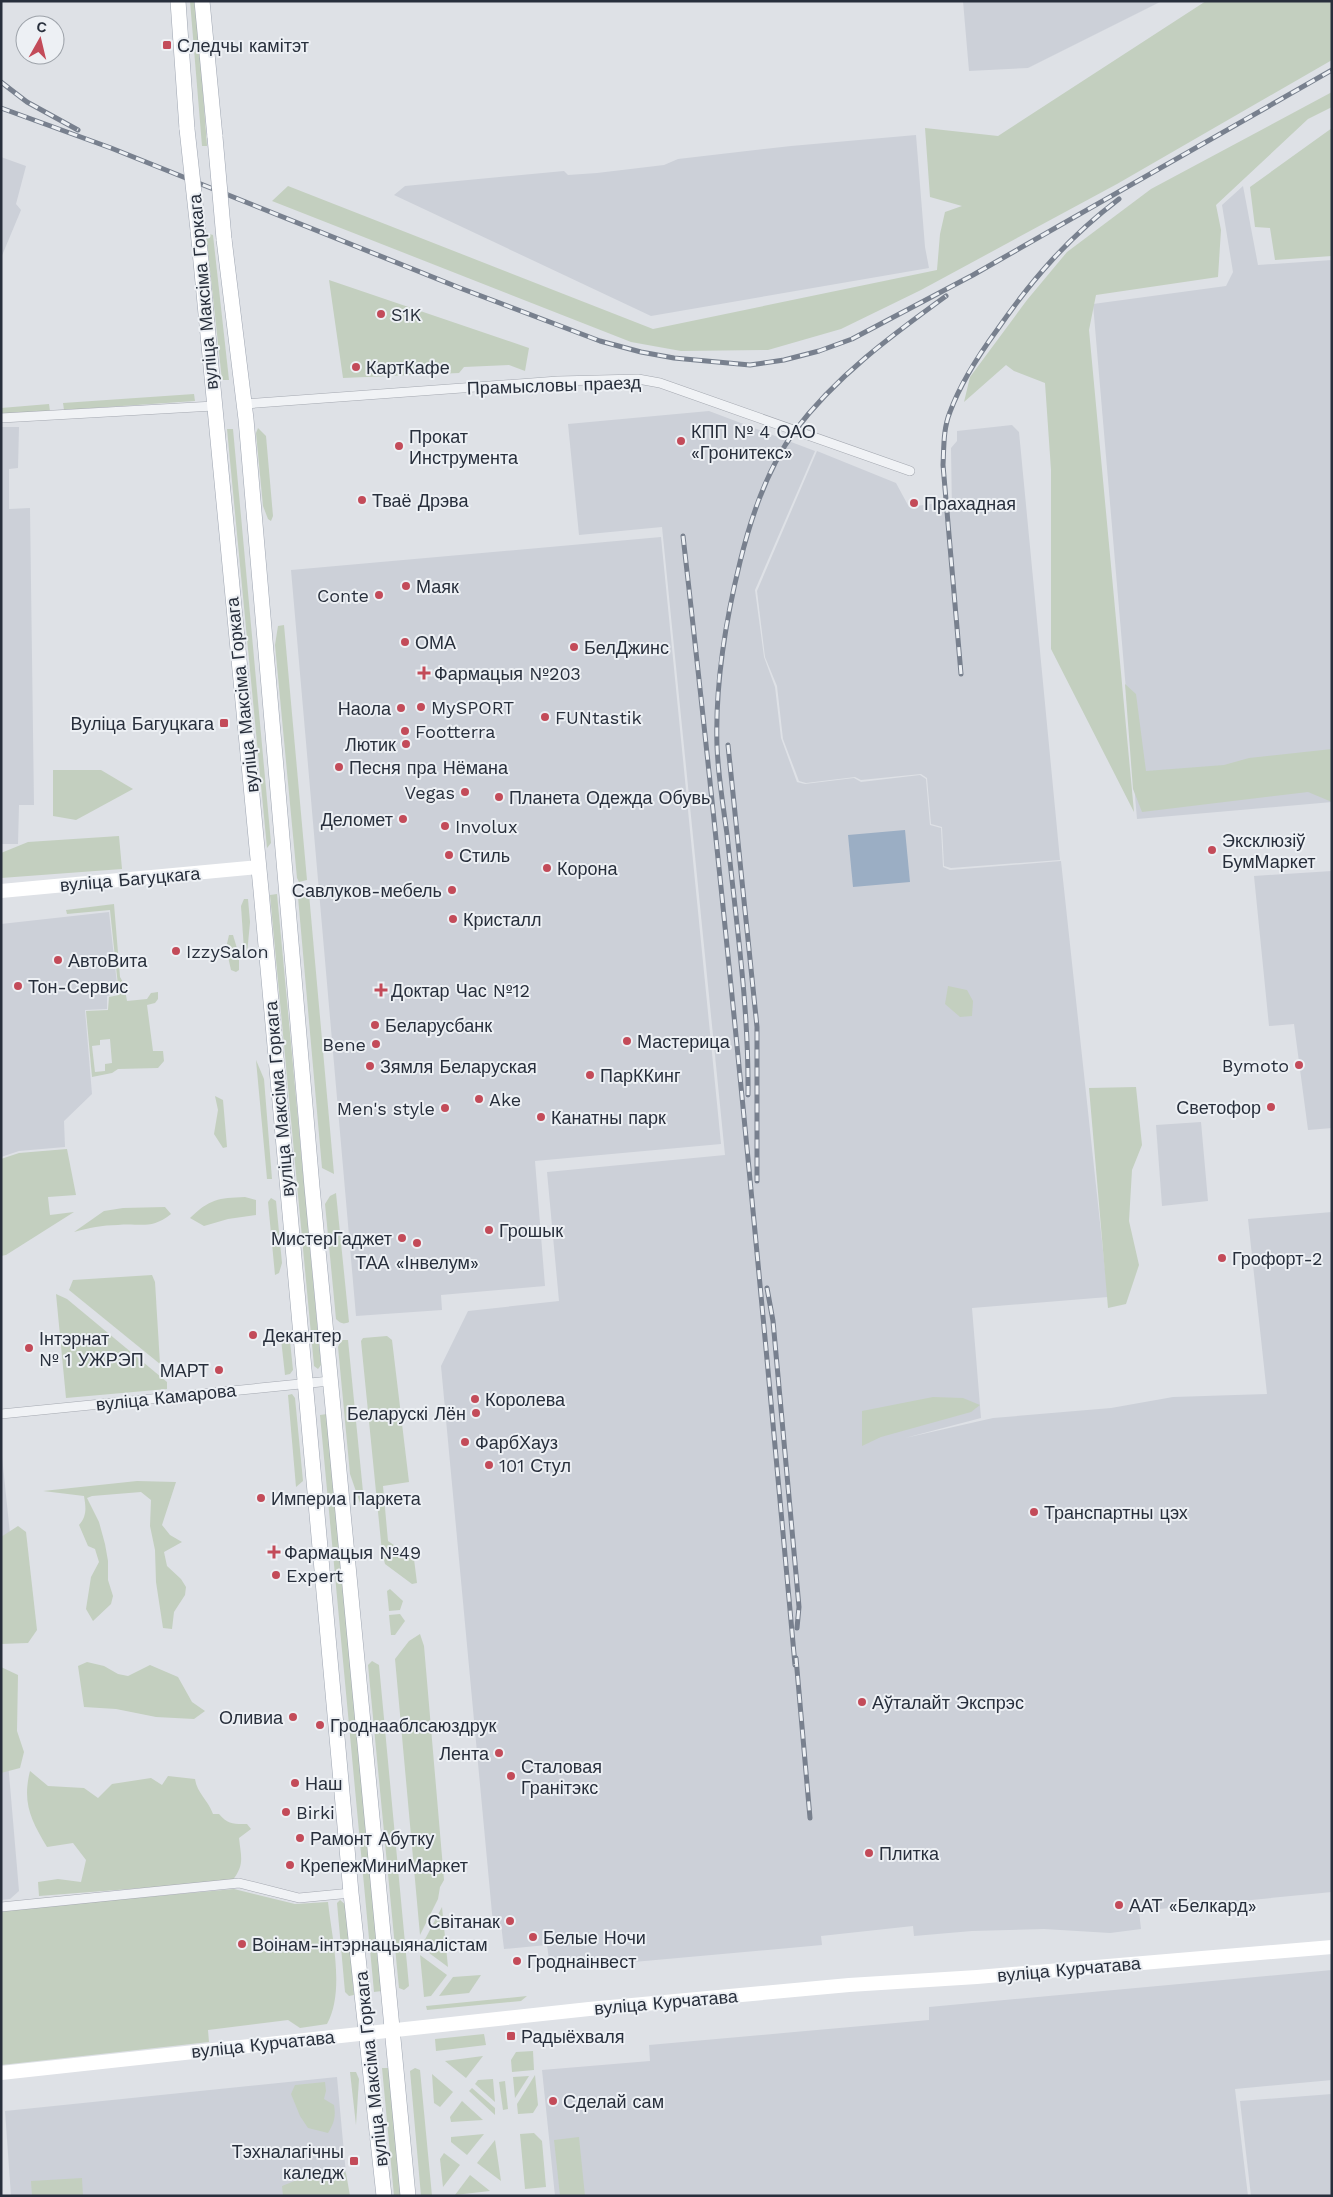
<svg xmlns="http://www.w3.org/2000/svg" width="1333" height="2197" font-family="'Work Sans',sans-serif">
	<rect width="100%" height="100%" fill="#dee1e6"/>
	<!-- built -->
	<g fill="#ccd0d8">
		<path d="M963,1H1162L1028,68L969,71Z"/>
		<path d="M916,135L925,247L929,268L651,316L394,195L405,186L564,171L568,175L597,173L664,165L678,159L791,146Z"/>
		<path d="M1,157L26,166L16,204L21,210L1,258Z"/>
		<path d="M1243,186L1258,265L1332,260V802L1137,819L1093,304L1226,286L1233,272L1222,205Z"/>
		<path d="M709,411L815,451L755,590L764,657L775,687L781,738L797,782L805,784L854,778L861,782L920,775L926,779L930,825L941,828L943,867L950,870L1061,861L1108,1297L972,1308L981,1418L905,1438L993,1418L1111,1408L1173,1397L1267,1394L1248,1219L1332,1212V1892L1139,1911L1141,1929L1110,1933L1044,1929L972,1931L914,1936L913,1926L821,1936L822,1945L589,1966L550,1967L547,1945L504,1949L501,1924H493L441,1366L468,1311L559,1301L547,1172L725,1155L662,527L579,535L568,424Z"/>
		<path d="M1012,425L1019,432L1060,860L951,868L944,866L942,827L931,824L927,778L921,774L861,780L855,777L806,783L799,781L783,739L777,686L765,657L757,591L817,451L896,483L909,507L931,504L952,511L951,448L957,441V431Z"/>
		<path d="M1,427H19L18,468L9,469V509L30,508L34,805H19L18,844H1Z"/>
		<path d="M661,537L721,1144L535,1161L545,1286L441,1295L442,1310L356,1316L291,570Z"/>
		<path d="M1332,871V1128L1308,1130L1294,1024L1269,1026L1254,876Z"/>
		<path d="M109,912L118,993L107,996V1009L85,1010L92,1094L64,1121L65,1147L19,1151L1,1157V924Z"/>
		<path d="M1201,1122L1208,1201L1162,1206L1156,1125Z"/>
		<path d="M1,1447L10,1534L1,1547Z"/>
		<path d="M1,1680L19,1891L10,1899L1,1900Z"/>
		<path d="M1332,1970V2080L1235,2089L1248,2196H555L542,2070L650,2061L649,2045L929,2020V2007Z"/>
		<path d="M337,2077L348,2196H11L5,2111Z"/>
		<path d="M1332,2094V2196H1251L1240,2101Z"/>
	</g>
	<!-- green -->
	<g fill="#c3cfbf" fill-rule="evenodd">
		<path d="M190,1H196L207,146H202Z"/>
		<path d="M1206,1H1332V60L1117,184L921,290L841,329L768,350L681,351L631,342L272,201L288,186L653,329L937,270L940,234L945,212L962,206L930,197L925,128L998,136Z"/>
		<path d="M1332,92V107L1308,119L1216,205L1221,230L1218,277L1096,295L1089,330L1134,812L1051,649V470L1045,383L1014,371L1006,365L964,402L970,377L1027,300L1067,252L1151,189Z"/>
		<path d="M1332,128V256L1275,260L1270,228L1255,227L1250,187Z"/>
		<path d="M206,233L213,235L229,380H222Z"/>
		<path d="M329,280L529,348L525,371L509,365L464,367L459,373L343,378Z"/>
		<path d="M194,394L195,401L64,410L63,403Z"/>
		<path d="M49,404L50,411L1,414V408Z"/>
		<path d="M258,428L266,436L273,516L271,521L268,519L263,506L256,433Z"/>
		<path d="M227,429H233L271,843L267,848Z"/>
		<path d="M284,625L307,880L299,882L297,878L275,645L278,626Z"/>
		<path d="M1125,684L1136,694L1146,771L1224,765L1249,758L1332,749V802L1308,792L1142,812L1133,789Z"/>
		<path d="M53,770H101L133,789L76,820L53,816Z"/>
		<path d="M119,836L122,869L1,878V853L28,842Z"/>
		<path d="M277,894L321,1365L318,1369L314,1366L270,895Z"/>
		<path d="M302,894H309L334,1174L322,1168L298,897Z"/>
		<path d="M244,899H248L250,922L247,954L244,950L241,906Z"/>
		<path d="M114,904L120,977L124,984L127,1001L147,999L151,993L158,992V999L155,1003L147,1005L153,1051H163L164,1061L158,1068L118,1069L112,1073L92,1077L86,1011L108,1010L109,997L119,995L110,910L67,914L66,910ZM110,1039L112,1063L105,1064V1071L95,1072L92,1046L100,1045V1040Z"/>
		<path d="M229,935H233L239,955V970L236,972L231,970L226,948Z"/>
		<path d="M948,986L967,990L973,1001L972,1016L960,1017L945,1004Z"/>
		<path d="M256,1060L264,1079L272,1179H267Z"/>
		<path d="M1136,1087L1142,1145L1132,1170L1129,1221L1139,1265L1126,1304L1108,1308L1089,1088Z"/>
		<path d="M215,1096L223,1100L227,1147L223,1148L214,1134L218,1110Z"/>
		<path d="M67,1149L76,1195L48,1197L50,1215L74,1212L6,1255L1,1256V1159L19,1153Z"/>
		<path d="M336,1193L349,1322C343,1325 340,1323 336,1319L325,1204L330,1196Z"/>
		<path d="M245,1197L256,1200V1215L228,1219L204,1226L190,1218C210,1199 218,1198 245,1197Z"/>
		<path d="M271,1198L276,1201L282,1263L279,1273L275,1275L268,1202Z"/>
		<path d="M165,1207L171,1214C151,1230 141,1223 118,1225C102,1225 89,1228 74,1232L104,1211L123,1208Z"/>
		<path d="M152,1275L155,1282L160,1364L69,1290L73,1280Z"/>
		<path d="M56,1294L67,1299L167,1382V1389L66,1398Z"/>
		<path d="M387,1336L392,1340L409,1482L383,1486L388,1541L414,1559L417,1583L412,1584L385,1564L382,1552L361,1341L363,1338Z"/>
		<path d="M281,1339L290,1341L293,1370L290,1374L285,1375Z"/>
		<path d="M341,1340H348L364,1502L360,1503L350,1474L338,1347Z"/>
		<path d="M292,1394L295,1398L303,1481L296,1487L288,1395Z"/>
		<path d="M933,1397L963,1398L980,1405L971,1412L881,1437L862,1446V1411Z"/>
		<path d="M327,1414L382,1991L374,1992L320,1415Z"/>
		<path d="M137,1481L176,1482L162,1525L170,1535L182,1542L164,1552L167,1566L181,1579L186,1587L185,1595L174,1612L172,1629L163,1628L156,1582L155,1550L150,1526L151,1500L141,1492L92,1496L87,1498L99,1522L105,1544L108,1561V1580L113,1596L111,1604L93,1621L86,1609L91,1577L99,1562L95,1549L88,1546L79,1525C87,1516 86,1508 84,1496L43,1491Z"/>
		<path d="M18,1526L26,1532L37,1630L28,1643L1,1644V1537Z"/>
		<path d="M390,1589L403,1601L400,1610L389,1611L387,1591Z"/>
		<path d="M400,1614L405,1621L395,1635H391L389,1615Z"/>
		<path d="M420,1634L424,1646L444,1880L440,1887L438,1899L420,1935L395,1659L409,1641Z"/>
		<path d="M372,1661L379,1665L409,1986L404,1990L399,1988L397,1968L368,1665Z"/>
		<path d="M87,1662L104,1666L118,1674L128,1676L150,1665L178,1677L192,1702L205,1711L194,1719L156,1717L116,1709L84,1707L78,1666Z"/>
		<path d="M1,1667L18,1675L17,1731L24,1752L20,1768L1,1773Z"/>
		<path d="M30,1771L48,1786L84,1788L98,1798L112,1784L151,1778L162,1785L168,1776L195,1779C197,1793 208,1800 213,1814H219C228,1825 235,1824 247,1824L251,1829L239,1838C241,1857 245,1865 232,1881L39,1896L38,1882L58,1879L81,1882L86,1860L73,1843L47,1847C31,1820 22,1803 30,1771Z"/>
		<path d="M234,1889L295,1904L328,1902C332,1939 345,1991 327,2024L300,2028L288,2020L208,2030L209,2042L1,2065V1910Z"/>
		<path d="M340,1900L346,1905L354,1995L349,1996L345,1992L337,1903Z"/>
		<path d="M442,1907L448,1967L421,1947Z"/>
		<path d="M420,1955L447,1975L431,1996L424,1997Z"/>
		<path d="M481,1975L469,1993L439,1996L453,1977Z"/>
		<path d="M527,1996L521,2001L427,2010L426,2006Z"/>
		<path d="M484,2034L486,2045L436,2051L435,2039Z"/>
		<path d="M533,2051L534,2070L512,2072L511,2060L516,2052Z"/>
		<path d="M483,2056L466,2078L445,2061Z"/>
		<path d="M382,2068H389L402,2196H394Z"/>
		<path d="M415,2068L420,2070L432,2196H421L410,2071Z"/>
		<path d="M350,2072H356L359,2079L356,2125Z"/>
		<path d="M432,2074L453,2092L440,2107L434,2103Z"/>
		<path d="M535,2075L538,2105L533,2113L518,2114L517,2104Z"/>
		<path d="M529,2076L515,2098L513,2077Z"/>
		<path d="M493,2079L495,2102L475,2084L478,2080Z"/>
		<path d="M505,2081L508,2109L503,2110L499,2082Z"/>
		<path d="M325,2082L326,2091L324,2099L334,2105C336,2117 334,2123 328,2133L308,2128L300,2116L291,2094L295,2085Z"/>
		<path d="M472,2088L495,2108V2115L469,2091Z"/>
		<path d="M462,2101L483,2120L451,2122L450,2117Z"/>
		<path d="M534,2133L542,2141L546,2187L525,2189L520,2134Z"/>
		<path d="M484,2134L467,2155L451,2142V2137Z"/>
		<path d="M579,2137L585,2196H560L554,2140Z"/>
		<path d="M495,2140L501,2181L477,2163Z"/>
		<path d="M444,2153L460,2165L443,2187L440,2159Z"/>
		<path d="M341,2169L346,2173L350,2196H283L282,2186L307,2176L329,2174Z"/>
		<path d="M470,2175L490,2191L455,2195Z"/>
		<path d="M82,2178L83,2196H32L31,2181Z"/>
	</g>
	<!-- water -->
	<path fill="#9baec4" d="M905,830L910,882L853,887L848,835Z"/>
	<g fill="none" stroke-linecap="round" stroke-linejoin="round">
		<defs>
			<g id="minor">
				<path d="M244,404L558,381L638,379L660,383L910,471"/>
				<path d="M1,418L214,406"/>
				<path d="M1,1414L330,1381"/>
				<path d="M1,1907L239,1883L299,1898L351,1893"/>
			</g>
			<g id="primary">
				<path d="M178,1L187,129"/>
				<path d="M202,1L215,137"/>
				<path d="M198,230L261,890L351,1893L384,2196"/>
				<path d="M224,239L246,419L312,1187L408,2196"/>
			</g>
		</defs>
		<!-- minor casing -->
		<use href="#minor" stroke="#a4a8b0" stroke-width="10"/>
		<!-- primary casing -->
		<use href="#primary" stroke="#9ea5b1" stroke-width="16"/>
		<!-- minor -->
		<use href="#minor" stroke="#f0f2f5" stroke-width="9"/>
		<!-- secondary -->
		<g stroke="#fff" stroke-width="14">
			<path d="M1,891L259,867"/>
			<path d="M1,2073L589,2009L849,1985L977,1977L1332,1947"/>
		</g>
		<!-- primary -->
		<use href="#primary" stroke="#fff" stroke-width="15"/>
		<defs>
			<g id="rail">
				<path d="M1,82L27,102L78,130"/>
				<path d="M1,108L111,148L460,288L600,341L641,352L674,358L750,365L784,360L819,351L852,339L973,275L1332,70"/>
				<path d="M683,536C726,912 761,1289 795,1665"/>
				<path d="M961,674L943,465C944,448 943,429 950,412C961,382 978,356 997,330C1033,278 1069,237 1119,199"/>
				<path d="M728,745L757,1027V1181"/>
				<path d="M748,1095C749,1007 736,921 727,834C723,805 718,775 717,746C715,683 725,623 740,562C751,517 767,469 794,432C836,376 891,336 946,296"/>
				<path d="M767,1288L773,1321L799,1607L797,1628"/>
				<path d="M796,1658L810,1818"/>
			</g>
		</defs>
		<!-- rail casing -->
		<use href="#rail" stroke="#78808e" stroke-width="5"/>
		<!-- rail -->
		<use href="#rail" stroke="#edf0f4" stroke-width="3" stroke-dasharray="9" stroke-linecap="butt"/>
		<defs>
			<g id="primary-bridge">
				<path d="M187,129L198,230"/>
				<path d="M215,137L224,239"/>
			</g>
		</defs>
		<!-- primary-bridge casing -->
		<use href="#primary-bridge" stroke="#9ea5b1" stroke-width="16" stroke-linecap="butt"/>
		<!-- primary-bridge -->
		<use href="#primary-bridge" stroke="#fff" stroke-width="15"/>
	</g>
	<!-- markers -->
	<g fill="#c34b59" stroke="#edf0f4" stroke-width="2">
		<rect x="162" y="40" width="10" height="10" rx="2.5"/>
		<circle cx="381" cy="314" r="5"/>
		<circle cx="356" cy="367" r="5"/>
		<circle cx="681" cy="441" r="5"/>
		<circle cx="399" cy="446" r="5"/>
		<circle cx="362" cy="500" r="5"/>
		<circle cx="914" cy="503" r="5"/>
		<circle cx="406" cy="586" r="5"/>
		<circle cx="379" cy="595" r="5"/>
		<circle cx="405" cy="642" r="5"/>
		<circle cx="574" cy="647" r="5"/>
		<path d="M421.5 665.5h5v5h5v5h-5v5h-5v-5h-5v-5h5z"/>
		<circle cx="421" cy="707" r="5"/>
		<circle cx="401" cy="708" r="5"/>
		<circle cx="545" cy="717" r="5"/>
		<rect x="219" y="718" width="10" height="10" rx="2.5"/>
		<circle cx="405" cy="731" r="5"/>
		<circle cx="406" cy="744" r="5"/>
		<circle cx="339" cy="767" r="5"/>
		<circle cx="465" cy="792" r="5"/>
		<circle cx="499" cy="797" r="5"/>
		<circle cx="403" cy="819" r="5"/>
		<circle cx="445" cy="826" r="5"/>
		<circle cx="1212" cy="850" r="5"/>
		<circle cx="449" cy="855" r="5"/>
		<circle cx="547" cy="868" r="5"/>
		<circle cx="452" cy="890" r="5"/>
		<circle cx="453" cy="919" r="5"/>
		<circle cx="176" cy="951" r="5"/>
		<circle cx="58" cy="960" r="5"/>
		<circle cx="18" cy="986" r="5"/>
		<path d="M378.5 982.5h5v5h5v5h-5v5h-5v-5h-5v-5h5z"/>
		<circle cx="375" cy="1025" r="5"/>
		<circle cx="627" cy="1041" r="5"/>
		<circle cx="376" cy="1044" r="5"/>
		<circle cx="1299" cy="1065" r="5"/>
		<circle cx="370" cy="1066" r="5"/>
		<circle cx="590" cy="1075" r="5"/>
		<circle cx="479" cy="1099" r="5"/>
		<circle cx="1271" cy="1107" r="5"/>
		<circle cx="445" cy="1108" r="5"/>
		<circle cx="541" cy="1117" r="5"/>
		<circle cx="489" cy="1230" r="5"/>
		<circle cx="402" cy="1238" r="5"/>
		<circle cx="417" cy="1243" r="5"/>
		<circle cx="1222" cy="1258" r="5"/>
		<circle cx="253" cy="1335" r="5"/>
		<circle cx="29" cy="1348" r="5"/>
		<circle cx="219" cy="1370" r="5"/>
		<circle cx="475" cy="1399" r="5"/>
		<circle cx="476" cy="1413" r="5"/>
		<circle cx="465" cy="1442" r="5"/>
		<circle cx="489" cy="1465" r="5"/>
		<circle cx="261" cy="1498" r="5"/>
		<circle cx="1034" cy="1512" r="5"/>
		<path d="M271.5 1544.5h5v5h5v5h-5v5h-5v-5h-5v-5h5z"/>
		<circle cx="276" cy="1575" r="5"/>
		<circle cx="862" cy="1702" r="5"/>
		<circle cx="293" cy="1717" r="5"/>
		<circle cx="320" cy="1725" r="5"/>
		<circle cx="499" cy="1753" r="5"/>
		<circle cx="511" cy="1776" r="5"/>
		<circle cx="295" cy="1783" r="5"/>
		<circle cx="286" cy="1812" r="5"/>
		<circle cx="300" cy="1838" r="5"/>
		<circle cx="869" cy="1853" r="5"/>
		<circle cx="290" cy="1865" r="5"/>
		<circle cx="1119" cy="1905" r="5"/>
		<circle cx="510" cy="1921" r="5"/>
		<circle cx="533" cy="1937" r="5"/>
		<circle cx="242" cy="1944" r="5"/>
		<circle cx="517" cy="1961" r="5"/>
		<rect x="506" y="2031" width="10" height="10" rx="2.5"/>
		<circle cx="553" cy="2101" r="5"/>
		<rect x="349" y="2156" width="10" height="10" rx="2.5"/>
	</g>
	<g text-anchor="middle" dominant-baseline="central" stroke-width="4" stroke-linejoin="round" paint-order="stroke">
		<!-- poi labels -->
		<g font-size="18" fill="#282f3c" stroke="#edf0f4" text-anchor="start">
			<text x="177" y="45">Следчы камітэт</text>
			<text x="391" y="314">S1K</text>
			<text x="366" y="367">КартКафе</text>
			<text x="691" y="431">КПП № 4 ОАО<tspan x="691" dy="21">«Гронитекс»</tspan></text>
			<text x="409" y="436">Прокат<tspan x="409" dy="21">Инструмента</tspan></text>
			<text x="372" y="500">Тваё Дрэва</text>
			<text x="924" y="503">Прахадная</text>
			<text x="416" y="586">Маяк</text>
			<text x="369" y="595" text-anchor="end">Conte</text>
			<text x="415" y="642">ОМА</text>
			<text x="584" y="647">БелДжинс</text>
			<text x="434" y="673">Фармацыя №203</text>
			<text x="431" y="707">MySPORT</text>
			<text x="391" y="708" text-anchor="end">Наола</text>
			<text x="555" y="717">FUNtastik</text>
			<text x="214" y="723" text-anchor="end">Вуліца Багуцкага</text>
			<text x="415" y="731">Footterra</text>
			<text x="396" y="744" text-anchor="end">Лютик</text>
			<text x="349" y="767">Песня пра Нёмана</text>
			<text x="455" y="792" text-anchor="end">Vegas</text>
			<text x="509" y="797">Планета Одежда Обувь</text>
			<text x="393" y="819" text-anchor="end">Деломет</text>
			<text x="455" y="826">Involux</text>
			<text x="1222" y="840">Эксклюзіў<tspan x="1222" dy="21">БумМаркет</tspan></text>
			<text x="459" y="855">Стиль</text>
			<text x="557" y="868">Корона</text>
			<text x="442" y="890" text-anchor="end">Савлуков-мебель</text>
			<text x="463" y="919">Кристалл</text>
			<text x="186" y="951">IzzySalon</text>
			<text x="68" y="960">АвтоВита</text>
			<text x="28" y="986">Тон-Сервис</text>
			<text x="391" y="990">Доктар Час №12</text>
			<text x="385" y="1025">Беларусбанк</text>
			<text x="637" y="1041">Мастерица</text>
			<text x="366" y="1044" text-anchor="end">Bene</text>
			<text x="1289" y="1065" text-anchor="end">Bymoto</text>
			<text x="380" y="1066">Зямля Беларуская</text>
			<text x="600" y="1075">ПарККинг</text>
			<text x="489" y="1099">Ake</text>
			<text x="1261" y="1107" text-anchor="end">Светофор</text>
			<text x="435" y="1108" text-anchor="end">Men's style</text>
			<text x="551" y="1117">Канатны парк</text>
			<text x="499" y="1230">Грошык</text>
			<text x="392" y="1238" text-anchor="end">МистерГаджет</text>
			<text x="1232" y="1258">Грофорт-2</text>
			<text x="417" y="1262" text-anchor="middle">ТАА «Інвелум»</text>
			<text x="263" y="1335">Декантер</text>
			<text x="39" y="1338">Інтэрнат<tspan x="39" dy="21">№ 1 УЖРЭП</tspan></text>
			<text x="209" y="1370" text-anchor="end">МАРТ</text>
			<text x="485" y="1399">Королева</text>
			<text x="466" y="1413" text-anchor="end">Беларускі Лён</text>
			<text x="475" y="1442">ФарбХауз</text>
			<text x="499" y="1465">101 Стул</text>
			<text x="271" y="1498">Империа Паркета</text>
			<text x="1044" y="1512">Транспартны цэх</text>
			<text x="284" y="1552">Фармацыя №49</text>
			<text x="286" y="1575">Expert</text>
			<text x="872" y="1702">Аўталайт Экспрэс</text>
			<text x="283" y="1717" text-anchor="end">Оливиа</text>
			<text x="330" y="1725">Гроднааблсаюздрук</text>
			<text x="489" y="1753" text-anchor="end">Лента</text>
			<text x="521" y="1766">Сталовая<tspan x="521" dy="21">Гранітэкс</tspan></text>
			<text x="305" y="1783">Наш</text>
			<text x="296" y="1812">Birki</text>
			<text x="310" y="1838">Рамонт Абутку</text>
			<text x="879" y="1853">Плитка</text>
			<text x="300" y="1865">КрепежМиниМаркет</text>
			<text x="1129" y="1905">ААТ «Белкард»</text>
			<text x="500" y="1921" text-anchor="end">Світанак</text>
			<text x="543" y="1937">Белые Ночи</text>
			<text x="252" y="1944">Воінам-інтэрнацыяналістам</text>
			<text x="527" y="1961">Гроднаінвест</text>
			<text x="521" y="2036">Радыёхваля</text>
			<text x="563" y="2101">Сделай сам</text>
			<text x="344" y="2151" text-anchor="end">Тэхналагічны<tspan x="344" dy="21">каледж</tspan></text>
		</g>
		<!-- street labels -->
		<g font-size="18" fill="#282f3c" stroke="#edf0f4">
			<text transform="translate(203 292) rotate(-95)">вуліца Максіма Горкага</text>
			<text transform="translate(554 385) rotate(-2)">Прамысловы праезд</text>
			<text transform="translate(242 695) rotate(-96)">вуліца Максіма Горкага</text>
			<text transform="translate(130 879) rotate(-5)">вуліца Багуцкага</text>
			<text transform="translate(279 1099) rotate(-95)">вуліца Максіма Горкага</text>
			<text transform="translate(166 1397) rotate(-6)">вуліца Камарова</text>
			<text transform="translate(1069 1969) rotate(-5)">вуліца Курчатава</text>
			<text transform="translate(666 2002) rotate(-5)">вуліца Курчатава</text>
			<text transform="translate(263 2044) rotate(-6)">вуліца Курчатава</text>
			<text transform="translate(371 2069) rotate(-96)">вуліца Максіма Горкага</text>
		</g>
	</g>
	<!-- border -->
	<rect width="1333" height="2197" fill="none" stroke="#282f3c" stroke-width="5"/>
	<!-- north arrow -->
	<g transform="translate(40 40) rotate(8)"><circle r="24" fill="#edf0f4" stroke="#9ea3aa"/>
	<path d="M0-4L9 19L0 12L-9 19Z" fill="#c34b59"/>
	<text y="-8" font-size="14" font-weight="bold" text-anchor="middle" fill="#282f3c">С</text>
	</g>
</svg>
